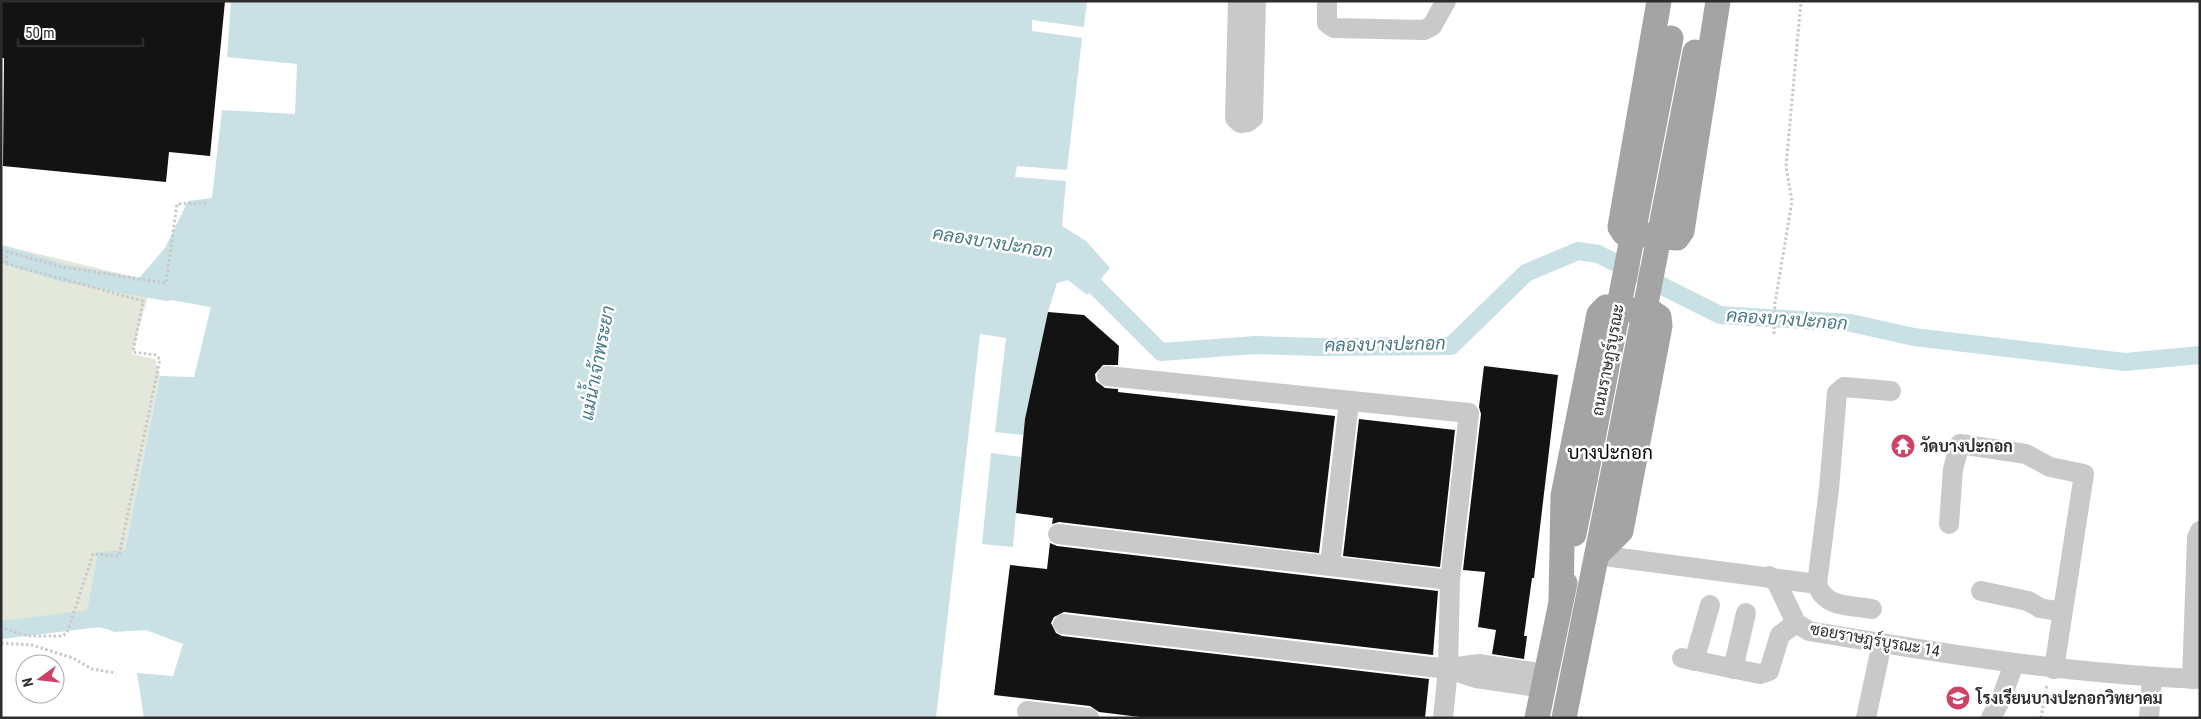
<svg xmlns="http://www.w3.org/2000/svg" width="2201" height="719" font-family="'Roboto Condensed',Sarabun,sans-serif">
	<rect width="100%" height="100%" fill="#fff"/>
	<!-- green -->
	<path fill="#e4e8db" d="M1,245L139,278L148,296L132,354L155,359L160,376L125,551L98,553L85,620L39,632L1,626Z"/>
	<!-- water -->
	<g fill="#c9e0e5">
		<path d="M231,1H1087L1084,27L1032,20V31L1082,38L1067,170L1017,166L1015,177L1066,181L1062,226L1086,241L1110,268L1087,295L1068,280L1057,283L1048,312L1024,435L995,432L1006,338L980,334L936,718H144L137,673L173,676L183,644L146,630L114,632L85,620L98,552L125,550L160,376L194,377L211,307L148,296L139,278L165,248L188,201L212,198L222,110L295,114L297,64L227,57Z"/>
		<path d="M991,453L1021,457L1013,547L982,544Z"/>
	</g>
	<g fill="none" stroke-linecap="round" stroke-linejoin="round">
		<!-- canal -->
		<g stroke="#c9e0e5" stroke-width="18">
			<path d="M1,254L63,273L166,292"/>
			<path d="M1079,270L1161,352L1255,345L1317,347L1451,346L1526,273L1578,251L1598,254L1720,315L1851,323L1914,337L2125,362L2200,355"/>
			<path d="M1,630L99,618L107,620"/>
		</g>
	</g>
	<!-- building -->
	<g fill="#131313">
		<path d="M1,1H225L210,156L169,152L166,182L3,166L4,58H1Z"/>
		<path d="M1048,312L1084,315L1119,346L1118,365H1103L1095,374L1096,381L1105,388L1118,389V392L1335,416L1319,553L1059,522L1052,524L1053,518L1016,513L1025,419Z"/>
		<path d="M1484,366L1558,375L1534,578H1532L1524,636H1527L1524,659L1492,654L1496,630L1478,627L1485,572L1463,570L1481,414L1479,407Z"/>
		<path d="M1359,419L1455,430L1440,567L1343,556Z"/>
		<path d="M1050,543L1057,546L1438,591L1433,655L1064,612L1054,617L1051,623L1056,633L1062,636L1429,679L1425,718H1148L1099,712L1090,706L994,695L1010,565L1047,569Z"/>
	</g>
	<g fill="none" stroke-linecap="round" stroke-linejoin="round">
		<!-- path -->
		<g stroke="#c9c9c9" stroke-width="3" stroke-dasharray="2.5 2.5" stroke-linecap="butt">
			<path d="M1,250L62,267L166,283L177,204L206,203"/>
			<path d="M1,262L143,301L133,352L155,355L160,359L119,556L93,554L67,633L62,636H28L1,627"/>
			<path d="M6,263L7,252"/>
			<path d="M1774,334L1775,303L1792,201L1786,167L1801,1"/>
			<path d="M1,643L32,645L73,658L92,669L116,673"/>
			<path d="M2041,718L2047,684"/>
		</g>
		<!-- minor -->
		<g stroke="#c9c9c9" stroke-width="20">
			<path d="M1238,1L1235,118L1240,123L1248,122L1253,118L1256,1"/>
			<path d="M1327,1V23L1334,28L1424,30L1432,26L1446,1"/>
			<path d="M1107,376L1469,413L1450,580L1448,669L1443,718"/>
			<path d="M1949,524L1953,469L1960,444L2026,454L2050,467L2084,474L2054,669"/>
			<path d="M1058,534L1450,580"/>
			<path d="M1597,555L1817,584L1829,489L1837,393L1844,387L1891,391"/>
			<path d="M1330,565L1349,402"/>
			<path d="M1769,576L1777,583L1796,623L1809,631C1939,653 2068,674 2200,679"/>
			<path d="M1817,584C1824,608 1851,605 1872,609"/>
			<path d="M1981,591L2028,601L2040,608L2062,612"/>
			<path d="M1063,624L1448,669L1476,678L1543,688"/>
			<path d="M1682,658L1760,674L1769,671L1780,635L1796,623"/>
			<path d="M1694,661L1710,605"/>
			<path d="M1450,668L1479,664L1546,674"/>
			<path d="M1733,669L1746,613"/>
			<path d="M2192,679L2197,538L2200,531"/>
			<path d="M1027,711L1089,718"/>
			<path d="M1866,718L1882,643"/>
			<path d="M1991,718L2001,699L2014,664"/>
			<path d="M2149,718L2152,677"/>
		</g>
		<!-- major -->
		<g stroke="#a4a4a4" stroke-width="25">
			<path d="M1659,1L1620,227L1624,233L1677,238L1682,231L1718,1"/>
			<path d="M1574,534L1585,480"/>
			<path d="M1561,600L1563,496L1599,314L1606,307L1653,313L1659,317L1660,326L1621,531L1597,555"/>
			<path d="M1537,718L1565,583"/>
			<path d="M1564,718L1611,483"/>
		</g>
		<!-- major-bridge -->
		<g stroke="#a4a4a4" stroke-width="25">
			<path d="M1585,480L1671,38"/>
			<path d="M1611,483L1695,52"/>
		</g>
	</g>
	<!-- icons -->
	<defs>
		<symbol id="temple-disc" viewBox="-11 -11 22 22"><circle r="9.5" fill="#ce4268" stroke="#fff"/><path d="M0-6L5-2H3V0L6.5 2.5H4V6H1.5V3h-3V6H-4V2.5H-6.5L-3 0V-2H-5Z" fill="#fff"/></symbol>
		<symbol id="school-disc" viewBox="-11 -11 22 22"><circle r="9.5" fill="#ce4268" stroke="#fff"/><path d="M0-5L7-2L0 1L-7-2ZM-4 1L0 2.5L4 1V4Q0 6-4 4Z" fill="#fff"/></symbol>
	</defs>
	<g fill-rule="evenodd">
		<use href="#temple-disc" x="1889" y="432" width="28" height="28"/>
		<use href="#school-disc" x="1944" y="684" width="28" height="28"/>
	</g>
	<g text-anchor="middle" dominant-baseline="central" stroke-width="5" stroke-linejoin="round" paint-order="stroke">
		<!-- street labels -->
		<g font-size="16" fill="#2c2c2c" stroke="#fff">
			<text transform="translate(1608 360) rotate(-79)">ถนนราษฎร์บูรณะ</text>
			<text transform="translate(1875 640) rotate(10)">ซอยราษฎร์บูรณะ 14</text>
		</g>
		<!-- poi labels -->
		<g font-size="16" font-weight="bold" fill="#2c2c2c" stroke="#fff" text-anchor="start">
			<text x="1920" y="446">วัดบางปะกอก</text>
			<text x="1976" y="698">โรงเรียนบางปะกอกวิทยาคม</text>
		</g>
		<!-- water labels -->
		<g font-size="18" font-style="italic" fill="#457783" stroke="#fff">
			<text transform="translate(993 242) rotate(9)">คลองบางปะกอก</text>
			<text transform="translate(1787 319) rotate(4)">คลองบางปะกอก</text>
			<text transform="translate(1385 344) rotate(-1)">คลองบางปะกอก</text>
			<text transform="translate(597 363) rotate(-79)">แม่น้ำเจ้าพระยา</text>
		</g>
		<!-- quarter labels -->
		<g font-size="19" fill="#000" stroke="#fff">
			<text x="1610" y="452">บางปะกอก</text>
		</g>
	</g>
	<!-- border -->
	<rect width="2201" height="719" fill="none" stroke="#2c2c2c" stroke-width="5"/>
	<!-- north arrow -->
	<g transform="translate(40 679) rotate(255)"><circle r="24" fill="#ffffff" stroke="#ababab"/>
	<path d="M0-4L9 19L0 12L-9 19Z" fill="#ce4268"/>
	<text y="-8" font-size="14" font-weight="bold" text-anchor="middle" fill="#2c2c2c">N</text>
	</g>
	<!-- scale -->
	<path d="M18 38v8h125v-8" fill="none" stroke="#2c2c2c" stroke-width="2.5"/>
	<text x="25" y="38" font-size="15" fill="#2c2c2c" stroke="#ffffff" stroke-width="4" paint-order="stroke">50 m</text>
</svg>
